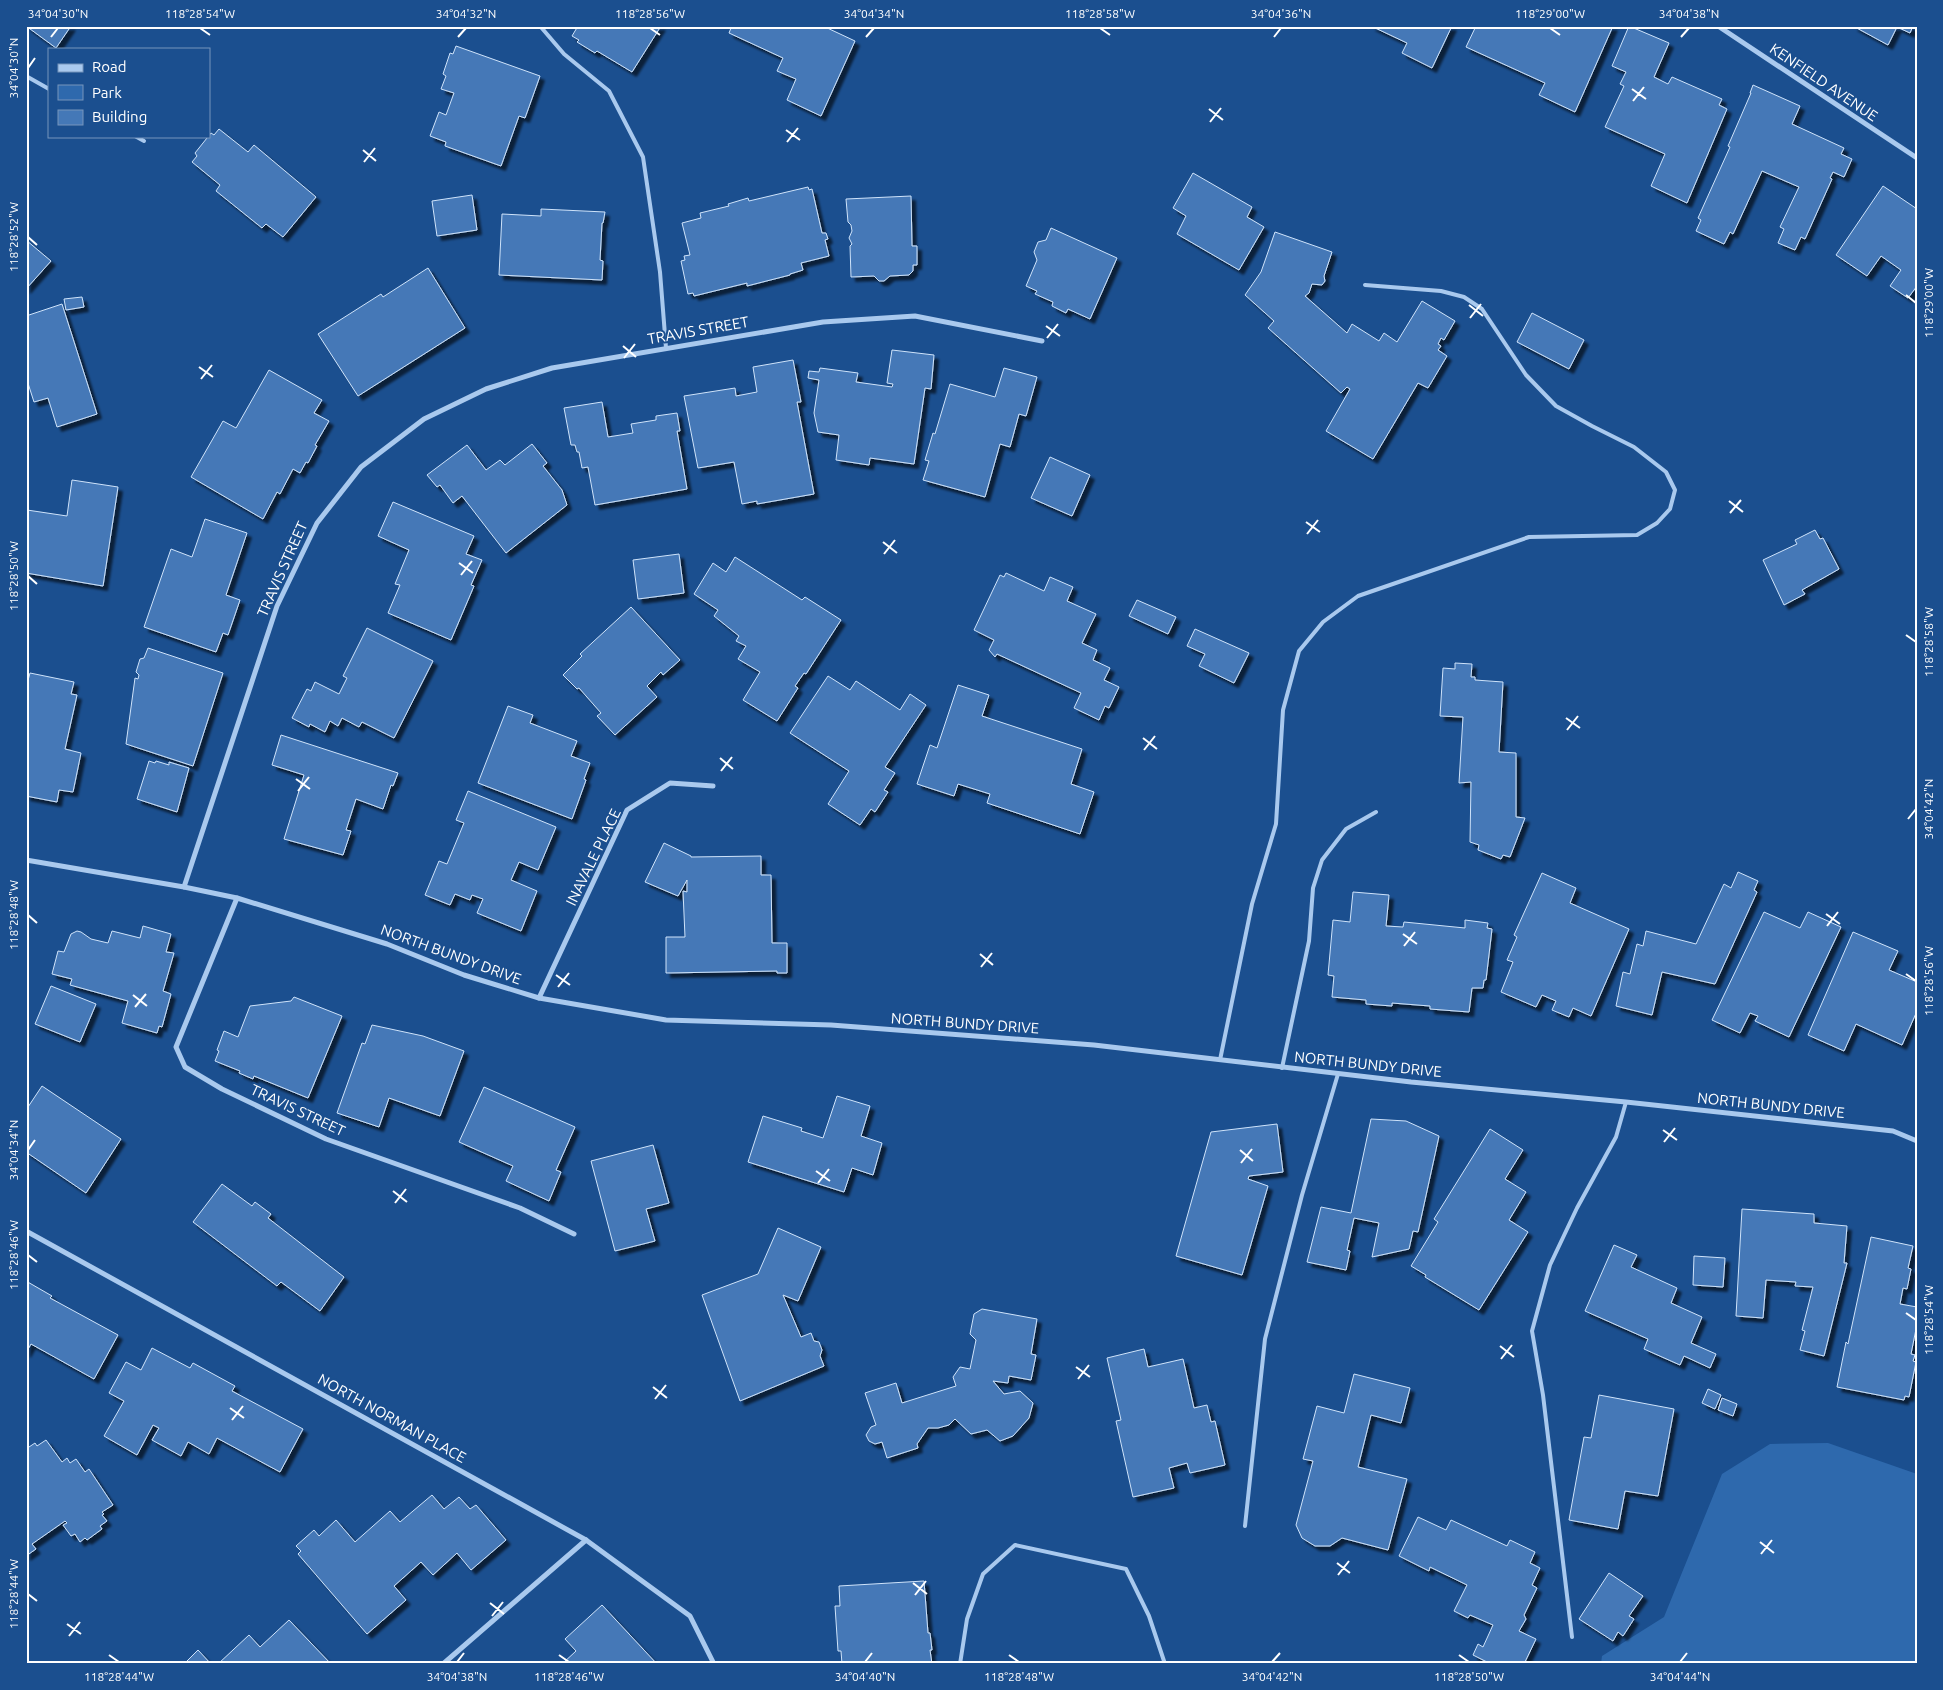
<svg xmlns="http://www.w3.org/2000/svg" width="1943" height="1690" font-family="Ubuntu,sans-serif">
	<defs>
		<filter id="shadow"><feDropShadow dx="4.5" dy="4.5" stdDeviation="1" flood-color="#0009"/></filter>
	</defs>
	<rect width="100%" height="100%" fill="#1b4f8f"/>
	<!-- green -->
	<path fill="#2e69ad" d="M1828,1443L1917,1474V1664H1601L1602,1656L1664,1617L1722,1474L1770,1444Z"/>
	<!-- building -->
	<g fill="#4478b7" stroke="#cfe3fa" filter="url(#shadow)">
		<path d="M26,26H71L56,48Z"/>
		<path d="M578,26H661L632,72L597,51L595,53L577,42L579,40L572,36Z"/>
		<path d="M728,26H823L855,41L821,116L787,100L796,79L777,71L783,58L729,33L731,28Z"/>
		<path d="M1371,26H1452L1432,68L1402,53L1407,43Z"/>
		<path d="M1476,26H1613L1575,112L1539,95L1545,83L1466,47Z"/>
		<path d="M1629,26L1669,43L1654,77L1668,84L1672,77L1722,99L1719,105L1727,109L1687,203L1651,186L1665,154L1605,127L1624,86L1620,84L1626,72L1612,66Z"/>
		<path d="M1853,26H1913L1910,33L1897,27L1888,45Z"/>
		<path d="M456,46L540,76L525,118L519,116L501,166L445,146L446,142L430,136L439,112L446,115L454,93L441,89L446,76L443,74L450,53L453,54Z"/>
		<path d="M1753,85L1800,106L1792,124L1844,148L1841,154L1852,159L1844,177L1833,172L1830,178L1832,179L1805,239L1801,237L1795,250L1778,243L1784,229L1780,227L1799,187L1762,171L1733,234L1730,232L1724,244L1696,231L1701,220L1698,218L1730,147L1728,146L1751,93H1750Z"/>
		<path d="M219,129L248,152L254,145L316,197L283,237L266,224L262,228L216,191L220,185L192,162L197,156L195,153L211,133L214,135Z"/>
		<path d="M1193,173L1252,207L1247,217L1264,227L1239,270L1177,234L1186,216L1173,208Z"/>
		<path d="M1883,186L1917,209V286L1908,298L1890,286L1901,270L1881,256L1867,276L1836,255Z"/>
		<path d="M808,187L809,190L812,189L822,233H826L828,239L825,240L829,256L801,263L803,270L790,274V275L747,286V283L694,296L693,293L688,294L681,261L685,260L684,256L690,255L682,223L701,218L700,213L729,206L728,204L748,198L749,201Z"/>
		<path d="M472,195L477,230L437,236L432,201Z"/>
		<path d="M911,196L912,246H917V265H913V271L909,275L890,276L884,281H879L874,276L851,277L850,246L852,244L849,238L852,231L851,225L848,222L846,199Z"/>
		<path d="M541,209L605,212L603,223H602L600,260L603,261L602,280L499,275L502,214L541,216Z"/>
		<path d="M1051,228L1117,258L1090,319L1068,309L1066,313L1052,306L1053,302L1035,294L1037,291L1026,286L1037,260L1034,252L1038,242L1046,240Z"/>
		<path d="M1275,232L1332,252L1324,276L1325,281L1322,285L1312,284L1309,293L1305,296L1347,333L1352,324L1379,341L1384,333L1397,342L1422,301L1455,321L1444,340L1441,338L1438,344L1441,346L1438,350L1447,356L1428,388L1418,383L1373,459L1326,431L1350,389L1347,387L1341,393L1268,328L1274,321L1245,295L1261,272Z"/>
		<path d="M26,240L51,261L26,289Z"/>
		<path d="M428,268L465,328L358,396L318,334L381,294L383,297Z"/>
		<path d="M82,297L84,307L66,310L64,299Z"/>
		<path d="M62,304L97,414L57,427L48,398L34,402L26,377V316Z"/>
		<path d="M1532,313L1584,340L1569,369L1517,342Z"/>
		<path d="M892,350L934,355L931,389L925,388L914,464L870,458L869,465L836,460L839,435L818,432L814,413L819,380L808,378L809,371L819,372L820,368L858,373L856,382L892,387L893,384L887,383Z"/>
		<path d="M793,360L801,402H797L814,494L757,504V501L742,504L734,462L698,468L684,396L735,388L736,396L757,392L753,367Z"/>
		<path d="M1004,368L1037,377L1026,416L1019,414L1010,447L1000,444L985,497L923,480L929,461L925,460L933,433L935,434L950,384L995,397Z"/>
		<path d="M269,370L322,400L314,413L329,421L315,445L317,446L308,463L306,462L300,473L293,469L280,494L277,492L263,519L191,477L223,421L236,428Z"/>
		<path d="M602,402L608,437L633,433L631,424L656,420V416L677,413L680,431H677L687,489L595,505L588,467L582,468L579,452H577L575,445H571L564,408Z"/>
		<path d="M532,444L547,463L543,466L562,490L567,505L506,553L462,496L453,503L440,485L437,487L427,475L467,445L486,470L500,460L505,465Z"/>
		<path d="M1050,457L1090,475L1072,516L1031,498Z"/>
		<path d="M72,480L118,487L103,586L26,573L27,510L67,516Z"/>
		<path d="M393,502L474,536L466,554L482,560L471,585L474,586L451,640L388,613L400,585L395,584L409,550L378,536Z"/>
		<path d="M205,519L247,533L226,595L240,600L228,635L223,633L216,652L144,627L171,549L192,557Z"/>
		<path d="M1815,530L1820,539L1823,538L1839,569L1802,590L1805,594L1784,605L1763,560L1797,544L1795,540Z"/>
		<path d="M679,554L684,593L638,599L633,560Z"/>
		<path d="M735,557L802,600L805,597L841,620L806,674L804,673L795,686L798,688L777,721L743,700L760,672L738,659L746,646L736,641L739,636L714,616L718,610L694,594L713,563L726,572Z"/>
		<path d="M1006,573L1044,591L1050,577L1073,587L1067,601L1096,614L1082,643L1097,650L1093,660L1110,668L1104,680L1119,687L1109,708L1105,706L1099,720L1074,708L1081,693L997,654L995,657L989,650L994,640L974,630L1000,575L1004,577Z"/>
		<path d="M1137,600L1176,617L1168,634L1129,616Z"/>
		<path d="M631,607L680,660L663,675L661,672L647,686L657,697L615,735L597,716L601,713L579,688L577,689L563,675L582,656L580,654Z"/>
		<path d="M367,628L433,661L394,738L362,722L359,727L342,718L338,726L330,721L325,732L310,724L309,727L292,718L307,689L311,691L315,682L339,694L347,678L343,676Z"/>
		<path d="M1195,629L1249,653L1234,683L1199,666L1205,654L1187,646Z"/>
		<path d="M148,648L223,673L193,766L126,744L135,678L138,679L139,675L136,672L140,659L144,658Z"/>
		<path d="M1455,663L1472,664L1471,677H1475V680L1503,682L1499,752L1516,753V817L1525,818L1510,857L1503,855L1501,859L1478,850L1479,845L1470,842L1471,782L1459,783L1463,717L1440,716L1443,668L1455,669Z"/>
		<path d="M30,673L74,682L71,694L77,695L65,749L81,753L73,792L59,790L57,802L26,796V688Z"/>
		<path d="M828,676L850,690L856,681L900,710L910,694L926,705L885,767L895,773L884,790L888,792L875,812L871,809L860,825L828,804L849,771L790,733Z"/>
		<path d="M958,685L989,695L982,716L1082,749L1071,784L1094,792L1080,834L987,803L990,794L958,784L954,796L917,784L930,745L937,748Z"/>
		<path d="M508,706L533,715L530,723L577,741L571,756L590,763L584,779L586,780L572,819L478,783Z"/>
		<path d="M281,735L398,773L393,786L391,785L383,809L356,799L346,830L351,831L343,855L284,839L304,775L272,765Z"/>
		<path d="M149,761L155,763L156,761L169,765V762L189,768L177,812L137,799Z"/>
		<path d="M468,791L556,827L538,870L519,862L511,880L537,891L521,931L477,913L483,899L472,895L470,900L455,894L450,905L425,895L439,861L447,864L464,823L456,820Z"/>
		<path d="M664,843L691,856V857L761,856V875H771L772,943H787V973H777V971L666,973V937H685L683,891L687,892V880L678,896L645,882Z"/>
		<path d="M1738,872L1758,881L1754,890L1757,892L1715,984L1662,972L1652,1015L1616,1006L1623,972L1630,974L1637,944L1643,946L1646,931L1696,944L1724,884L1731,888Z"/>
		<path d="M1542,873L1576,888L1570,903L1629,929L1591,1016L1573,1008L1569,1017L1552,1010L1556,1001L1542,995L1536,1007L1501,992L1513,962L1507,960L1517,937L1514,935Z"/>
		<path d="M1353,892L1389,895L1386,926L1403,927L1404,922L1465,928V920L1488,923L1487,928L1492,929L1486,980H1484L1483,988H1472L1469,1012L1430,1009V1006L1392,1003V1006L1366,1004V1000L1332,997L1334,976L1328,975L1333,920L1350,922Z"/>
		<path d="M1764,912L1800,928L1808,912L1841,927L1789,1037L1755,1021L1758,1016L1750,1013L1740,1033L1712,1020Z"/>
		<path d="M143,926L171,934L166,952L174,953L163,991L171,994L162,1027L159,1026L157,1033L122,1023L128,1001L70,985L72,979L52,974L58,951L64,952L71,934L77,931L81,932L91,939L108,943L112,931L140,938Z"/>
		<path d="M1853,932L1898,951L1889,970L1917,982V1011L1902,1045L1856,1024L1844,1051L1808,1035Z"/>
		<path d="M51,986L96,1004L80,1042L35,1024Z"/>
		<path d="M294,997L342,1016L308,1098L254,1076L253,1079L239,1073L240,1071L215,1061L219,1051L217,1050L224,1031L238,1037L250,1006L291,1001Z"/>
		<path d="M372,1025L423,1036L464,1051L440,1116L389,1098L379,1127L337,1113L362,1043L365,1044Z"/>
		<path d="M42,1086L121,1139L86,1193L26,1152V1110Z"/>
		<path d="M484,1087L575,1127L556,1170L561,1172L549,1201L506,1181L513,1166L459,1142Z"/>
		<path d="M837,1096L870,1106L861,1136L882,1143L873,1175L852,1168L844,1192L748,1162L763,1116L802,1128L801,1131L823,1138Z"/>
		<path d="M1371,1119L1406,1121L1439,1136L1418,1232L1413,1231L1409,1249L1372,1257L1379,1223L1354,1218L1347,1250L1350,1251L1346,1270L1307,1262L1321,1207L1351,1213Z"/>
		<path d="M1277,1124L1283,1172L1249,1176L1248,1179L1268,1186L1242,1275L1176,1256L1211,1132Z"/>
		<path d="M1490,1129L1523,1150L1505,1179L1526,1192L1509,1220L1528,1232L1479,1310L1425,1277L1426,1275L1411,1266L1438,1222L1434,1219Z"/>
		<path d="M653,1145L669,1203L646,1209L655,1241L615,1251L591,1161Z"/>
		<path d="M222,1184L252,1206L255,1202L271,1214L268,1218L344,1277L320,1311L281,1282L277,1286L193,1222Z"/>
		<path d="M1742,1209L1814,1214V1223L1847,1226L1844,1263H1847L1824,1356L1800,1350L1805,1331L1802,1330L1813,1287L1795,1286L1796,1282L1766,1280L1763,1318L1736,1316Z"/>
		<path d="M778,1228L821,1247L798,1301L783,1295L801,1337L811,1333L814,1341L819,1342L822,1350L820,1356L824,1366L740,1401L702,1295L758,1274Z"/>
		<path d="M1871,1237L1913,1246L1908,1268L1911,1269L1907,1289L1903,1288L1900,1304L1917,1307V1324L1911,1354L1915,1355L1913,1361L1916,1362L1909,1397L1905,1396L1904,1400L1837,1387L1846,1342L1848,1344Z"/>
		<path d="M1614,1245L1637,1255L1631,1267L1677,1288L1671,1303L1702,1317L1691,1343L1716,1354L1710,1368L1684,1356L1680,1365L1644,1349L1648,1339L1585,1311Z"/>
		<path d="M1694,1256L1725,1258L1723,1287L1693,1285Z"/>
		<path d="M26,1281L52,1296L50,1298L118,1335L94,1379L31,1344L26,1353Z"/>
		<path d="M982,1309L1037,1319L1031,1354L1036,1355L1031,1380L1009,1376L1008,1383L993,1381L1004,1394L1020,1391L1033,1403L1029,1418L1013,1436L1000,1441L987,1430L971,1434L955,1419L949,1425L938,1428H928L917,1444L918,1448L887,1458L882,1442L875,1444L869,1441L866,1435L871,1427L876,1425L865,1393L896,1383L902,1403L956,1386L953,1377L960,1367L970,1369L976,1340L970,1334L974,1314Z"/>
		<path d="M152,1348L190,1368L193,1363L235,1386L232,1391L303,1429L280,1472L217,1438L209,1454L188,1442L181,1456L152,1440L159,1428L153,1425L137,1455L104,1436L124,1401L109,1393L126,1362L141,1370Z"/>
		<path d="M1144,1349L1148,1367L1183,1359L1194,1408L1207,1405L1211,1422L1215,1421L1225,1465L1190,1473L1187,1463L1169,1468L1174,1488L1133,1497L1116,1421L1121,1420L1107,1358Z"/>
		<path d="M1354,1374L1410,1388L1401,1423L1371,1415L1358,1467L1407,1479L1388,1550L1342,1538L1330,1546H1315L1302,1538L1296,1525L1313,1461L1303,1459L1317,1406L1344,1413Z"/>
		<path d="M1708,1389L1721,1395L1715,1409L1702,1403Z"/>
		<path d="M1599,1395L1674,1409L1658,1496L1625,1491L1618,1529L1569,1520L1584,1437L1591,1438Z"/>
		<path d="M1722,1398L1737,1404L1733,1416L1718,1410Z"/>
		<path d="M46,1440L62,1462L67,1458L70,1463L76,1459L85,1472L89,1469L113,1505L102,1512L104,1514L102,1515L107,1521L100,1526L102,1529L87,1540L85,1538L80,1542L75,1534L71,1536L63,1525L67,1523L65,1521L32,1544L36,1549L26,1556V1449L35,1443L37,1446Z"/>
		<path d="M432,1495L444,1509L459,1497L470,1509L476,1505L506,1540L471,1570L457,1553L433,1575L421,1562L394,1586L406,1600L367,1634L298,1554L301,1551L296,1546L314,1530L319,1536L336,1520L355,1542L390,1511L400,1522Z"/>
		<path d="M1418,1517L1446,1530L1451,1520L1507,1546L1510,1540L1535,1552L1530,1563L1540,1568L1532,1585L1537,1588L1524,1615L1526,1619L1519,1631L1536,1639L1524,1664H1491L1473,1655L1478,1644L1483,1647L1493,1625L1470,1615L1468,1618L1454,1611L1467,1585L1430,1567L1429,1571L1399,1556Z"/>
		<path d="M1609,1573L1643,1596L1629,1616L1634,1619L1623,1636L1618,1632L1613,1641L1579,1619Z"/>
		<path d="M924,1581L928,1633H930L932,1650H930L932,1664H842L841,1651H838L835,1606H840L839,1586Z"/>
		<path d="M602,1605L657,1664H562L576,1651L565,1639Z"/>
		<path d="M289,1620L331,1664H218L249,1635L260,1647Z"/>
		<path d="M198,1650L211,1664H184Z"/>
	</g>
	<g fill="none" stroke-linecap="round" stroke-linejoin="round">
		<!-- lane -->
		<g stroke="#a9c9ee" stroke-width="4">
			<path d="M540,26L564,54L609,91L643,157L660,272L666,348"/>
			<path d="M26,76L49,89"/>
			<path d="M135,136L144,141"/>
			<path d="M1220,1060L1252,904L1276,824L1283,710L1299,651L1323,622L1358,596L1529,537L1637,535L1657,523L1670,509L1675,490L1666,472L1634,447L1592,426L1556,406L1526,375L1482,309L1464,297L1441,291L1365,285"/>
			<path d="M1282,1068L1309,941L1313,888L1322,860L1346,829L1376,812"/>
			<path d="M1245,1526L1265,1339L1302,1195L1338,1074"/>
			<path d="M1572,1637L1543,1395L1532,1331L1550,1265L1577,1208L1616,1137L1626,1102"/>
			<path d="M960,1664L967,1619L983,1574L1015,1545L1126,1569L1149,1616L1165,1664"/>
		</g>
		<!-- street -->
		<g stroke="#a9c9ee" stroke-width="5">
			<path d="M1718,26L1917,158"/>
			<path d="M26,860L184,887L237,898L387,944L464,975L539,998L666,1020L831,1025L1094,1045L1411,1082L1626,1102L1893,1131L1917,1141"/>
			<path d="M184,887L277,606L317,523L361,467L424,419L486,389L552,368L823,322L915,316L1042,341"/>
			<path d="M237,898L176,1047L185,1067L222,1089L326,1139L520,1208L574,1234"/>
			<path d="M539,998L627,810L670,783L713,786"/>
			<path d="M26,1231L586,1540L690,1616L714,1664"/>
			<path d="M443,1664L586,1540"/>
		</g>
	</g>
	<!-- ticks -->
	<path fill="none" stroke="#fff" stroke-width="2" d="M200,28L210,35M650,28L660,35M1100,28L1110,35M1550,28L1560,35M51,37L58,28M458,37L466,28M866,37L874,28M1274,37L1281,28M1681,37L1689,28M28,68L35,58M1632,89L1646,99M1633,101L1644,87M1209,109L1223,120M1210,122L1221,108M786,130L800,140M787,142L798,128M363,150L376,161M364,162L375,148M28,237L37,245M1906,295L1916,303M1469,305L1483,316M1470,318L1481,304M1046,326L1060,336M1047,338L1058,324M623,346L636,357M624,358L635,344M199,367L213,377M201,379L212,365M1729,501L1743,512M1730,513L1741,500M1306,522L1320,532M1307,534L1318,520M883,542L897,553M884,554L895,540M459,563L473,573M461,575L472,561M28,576L37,584M1906,635L1916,642M1566,718L1580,728M1567,730L1578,716M1143,738L1157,749M1144,750L1155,736M720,758L733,769M721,771L732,757M296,779L310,789M298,791L309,777M1908,819L1916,809M1826,914L1840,924M28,915L37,923M1827,926L1838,912M1403,934L1417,944M1404,946L1415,932M980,954L993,965M981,967L992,953M1906,974L1916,981M556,975L570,985M558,987L569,973M133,995L147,1006M135,1007L146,994M1663,1130L1677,1140M1664,1142L1675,1128M28,1150L35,1140M1240,1150L1253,1161M1241,1163L1252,1149M816,1171L830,1181M818,1183L829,1169M393,1191L407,1202M395,1203L406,1189M28,1255L37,1262M1906,1313L1916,1320M1500,1346L1514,1357M1501,1359L1512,1345M1076,1367L1090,1377M1078,1379L1089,1365M653,1387L667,1398M655,1399L666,1385M230,1408L244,1418M232,1420L243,1406M1760,1542L1774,1553M1761,1554L1772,1540M1337,1563L1350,1573M1338,1575L1349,1561M913,1583L927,1594M28,1594L37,1601M915,1595L926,1581M490,1603L504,1614M492,1616L503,1602M67,1624L81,1634M69,1636L80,1622M109,1655L119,1662M559,1655L569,1662M1009,1655L1019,1662M1459,1655L1469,1662M457,1662L464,1653M865,1662L872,1653M1272,1662L1280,1653M1680,1662L1687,1653"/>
	<g text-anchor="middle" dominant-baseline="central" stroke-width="4" stroke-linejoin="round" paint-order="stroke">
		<!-- street labels -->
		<g font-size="15" fill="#fff" stroke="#1b4f8f">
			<text transform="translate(1824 82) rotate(34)">KENFIELD AVENUE</text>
			<text transform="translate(698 330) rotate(-10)">TRAVIS STREET</text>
			<text transform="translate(282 569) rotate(-66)">TRAVIS STREET</text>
			<text transform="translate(593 857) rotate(-64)">INAVALE PLACE</text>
			<text transform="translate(451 954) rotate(20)">NORTH BUNDY DRIVE</text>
			<text transform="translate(965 1023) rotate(4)">NORTH BUNDY DRIVE</text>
			<text transform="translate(1368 1064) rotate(6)">NORTH BUNDY DRIVE</text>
			<text transform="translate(1771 1105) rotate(6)">NORTH BUNDY DRIVE</text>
			<text transform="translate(298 1110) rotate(25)">TRAVIS STREET</text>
			<text transform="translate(392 1418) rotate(29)">NORTH NORMAN PLACE</text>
		</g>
	</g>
	<!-- border -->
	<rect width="1943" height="1690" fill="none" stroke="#1b4f8f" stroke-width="55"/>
	<!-- legend -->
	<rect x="48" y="48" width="162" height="90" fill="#1b4f8f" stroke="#7695bc"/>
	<rect x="58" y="64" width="25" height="8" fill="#a9c9ee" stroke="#7695bc"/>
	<text x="92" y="72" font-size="15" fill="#ffffff">Road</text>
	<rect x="58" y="85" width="25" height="15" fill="#2e69ad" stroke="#7695bc"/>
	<text x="92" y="98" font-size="15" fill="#ffffff">Park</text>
	<rect x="58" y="110" width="25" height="15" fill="#4478b7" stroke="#7695bc"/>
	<text x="92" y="122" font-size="15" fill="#ffffff">Building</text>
	<rect x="28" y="28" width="1888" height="1634" fill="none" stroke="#fff" stroke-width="2"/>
	<g font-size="12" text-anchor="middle" fill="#fff">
		<text x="58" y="18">34°04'30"N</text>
		<text x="200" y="18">118°28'54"W</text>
		<text x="466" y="18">34°04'32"N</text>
		<text x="650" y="18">118°28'56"W</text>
		<text x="874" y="18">34°04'34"N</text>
		<text x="1100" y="18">118°28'58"W</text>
		<text x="1281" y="18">34°04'36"N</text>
		<text x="1550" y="18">118°29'00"W</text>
		<text x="1689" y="18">34°04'38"N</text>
		<text transform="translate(14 68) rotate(-90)" y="4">34°04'30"N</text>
		<text transform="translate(14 237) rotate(-90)" y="4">118°28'52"W</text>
		<text transform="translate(1929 303) rotate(-90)" y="4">118°29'00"W</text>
		<text transform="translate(14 576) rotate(-90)" y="4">118°28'50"W</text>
		<text transform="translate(1929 642) rotate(-90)" y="4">118°28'58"W</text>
		<text transform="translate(1929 809) rotate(-90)" y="4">34°04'42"N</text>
		<text transform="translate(14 915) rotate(-90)" y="4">118°28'48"W</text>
		<text transform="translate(1929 981) rotate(-90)" y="4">118°28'56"W</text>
		<text transform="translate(14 1150) rotate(-90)" y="4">34°04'34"N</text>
		<text transform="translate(14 1255) rotate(-90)" y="4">118°28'46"W</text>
		<text transform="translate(1929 1320) rotate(-90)" y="4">118°28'54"W</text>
		<text transform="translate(14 1594) rotate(-90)" y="4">118°28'44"W</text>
		<text x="119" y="1681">118°28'44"W</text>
		<text x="457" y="1681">34°04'38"N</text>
		<text x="569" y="1681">118°28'46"W</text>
		<text x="865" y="1681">34°04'40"N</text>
		<text x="1019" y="1681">118°28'48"W</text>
		<text x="1272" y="1681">34°04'42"N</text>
		<text x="1469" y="1681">118°28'50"W</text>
		<text x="1680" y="1681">34°04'44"N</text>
	</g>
</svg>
